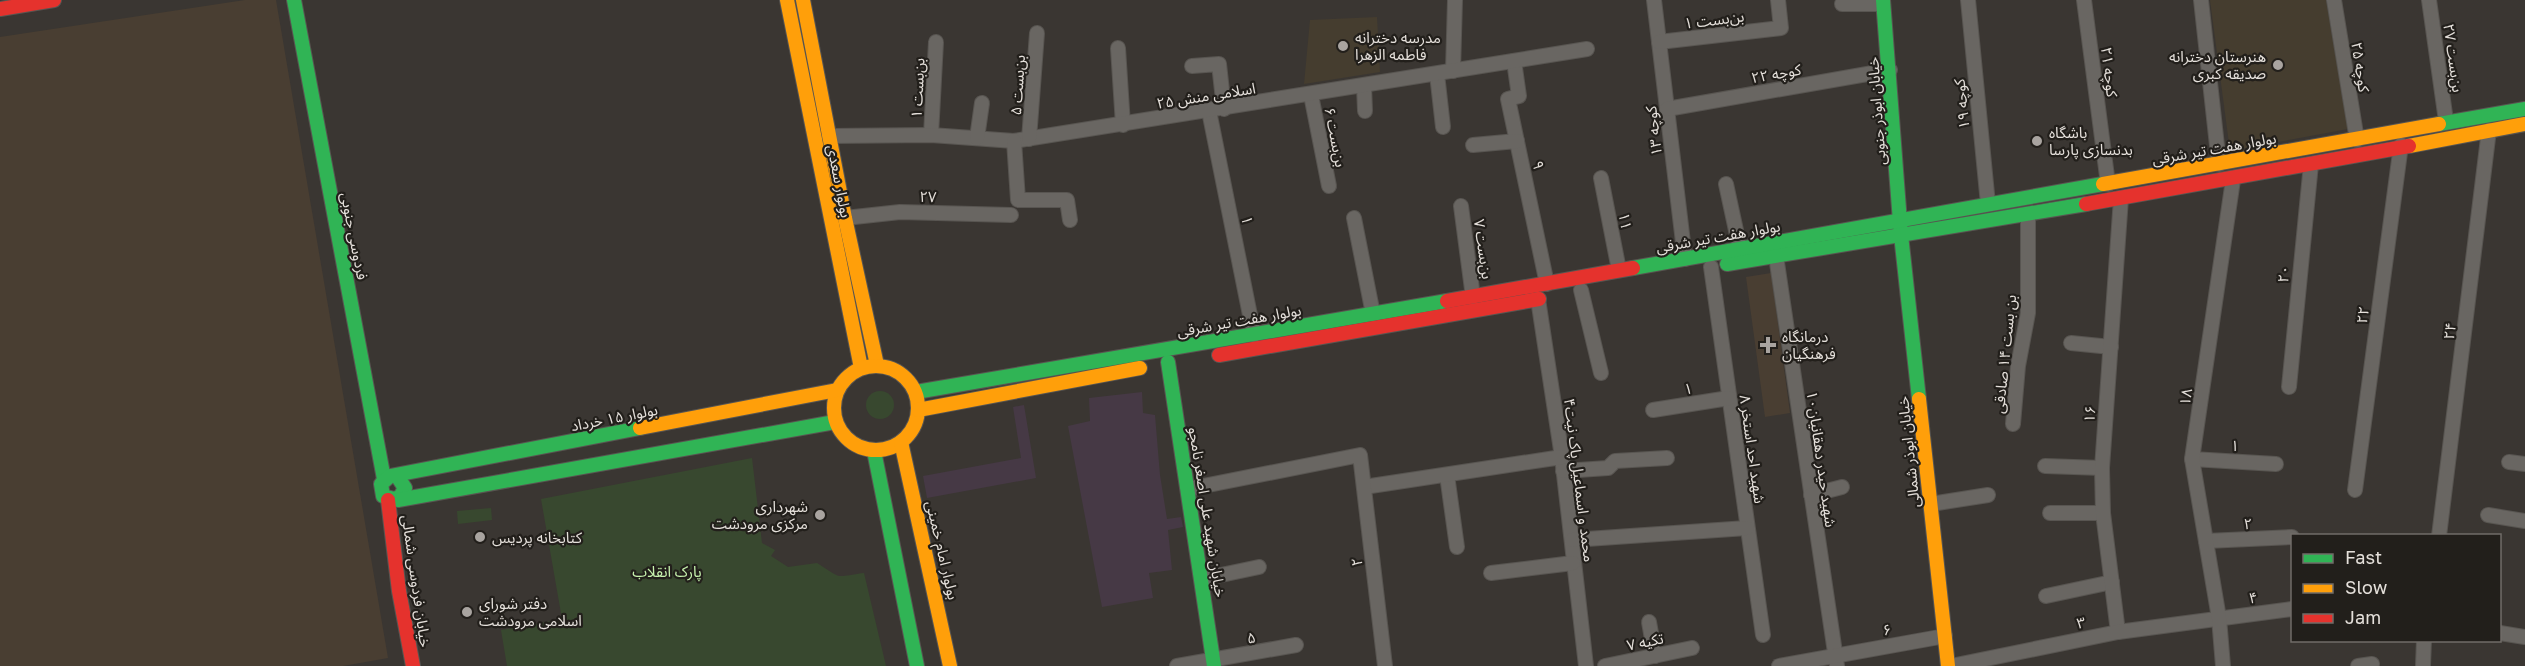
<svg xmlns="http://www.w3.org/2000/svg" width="2525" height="666" font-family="'Golos Text','Noto Sans Arabic',sans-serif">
	<rect width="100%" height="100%" fill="#3a3632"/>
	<!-- commercial -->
	<g fill="#463945">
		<path d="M1142,392L1143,413L1155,415L1160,475L1167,519L1181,517L1183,527L1168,530L1172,570L1149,573L1153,598L1102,607L1068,426L1090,421L1089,398Z"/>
		<path d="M1024,405L1036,478L927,498L923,476L1021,458L1013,407Z"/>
	</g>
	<!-- built -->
	<g fill="#493e32">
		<path d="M245,0H276L388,658L343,666H0V37Z"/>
		<path d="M1771,273L1790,413L1765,417L1746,277Z"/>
	</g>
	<!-- education -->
	<g fill="#453d2f">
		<path d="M2210,0H2326L2348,129L2230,151Z"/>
		<path d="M1377,17L1380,72L1304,84L1310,20Z"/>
	</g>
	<!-- green -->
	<g fill="#38482f">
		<circle cx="880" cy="405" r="14"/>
		<path d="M752,458L762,543L775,550L771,556L788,567L817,563C844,580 833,577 864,573L886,666H507L501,630L562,619L541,499Z"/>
		<path d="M491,508L492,520L458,524L457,511Z"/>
	</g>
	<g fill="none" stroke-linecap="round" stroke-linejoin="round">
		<defs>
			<g id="street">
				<path d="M1654,0L1685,259"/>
				<path d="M1968,0L1988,204"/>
				<path d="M2084,0L2108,184"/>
				<path d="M2201,0L2219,164"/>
				<path d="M2334,0L2357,140"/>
				<path d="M2429,0L2446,121"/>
				<path d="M1842,4H1883"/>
				<path d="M1659,42L1781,28L1778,0"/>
				<path d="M1118,48L1123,125"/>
				<path d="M1514,61L1519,96L1508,99L1547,284"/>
				<path d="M1192,66L1219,64L1224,109"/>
				<path d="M1453,71L1455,0"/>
				<path d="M1437,74L1443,127"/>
				<path d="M1364,86L1365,111"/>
				<path d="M1311,95L1329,186"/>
				<path d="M1667,109L1890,70"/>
				<path d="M1209,111L1254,335"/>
				<path d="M931,135L936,42"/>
				<path d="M829,136L931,135L1014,141L1587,49"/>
				<path d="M977,138L982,103"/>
				<path d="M1029,139L1037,33"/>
				<path d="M1014,141L1018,200H1067L1070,220"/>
				<path d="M1473,145L1517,141"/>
				<path d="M1601,178L1619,270"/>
				<path d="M1726,184L1740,249"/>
				<path d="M1461,206L1473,297"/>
				<path d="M845,218L900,212L1011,215"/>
				<path d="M1354,218L1373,314"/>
				<path d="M1776,256L1837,666"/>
				<path d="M1711,267L1763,635"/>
				<path d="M1581,290L1601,373"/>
				<path d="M1538,299L1562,457L1586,666"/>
				<path d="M2071,343L2111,347"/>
				<path d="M2289,387L2311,164"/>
				<path d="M1653,410L1729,398"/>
				<path d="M2013,424L2018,366L2028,313V214"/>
				<path d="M2192,459L2276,464"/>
				<path d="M2509,462L2525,464"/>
				<path d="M2045,466L2102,468"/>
				<path d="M1563,471L1608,468L1615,461L1667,458"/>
				<path d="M1447,475L1457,547"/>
				<path d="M1364,487L1562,457"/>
				<path d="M1188,489L1360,455L1385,666"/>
				<path d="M2355,490L2401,145"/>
				<path d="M1811,495L1842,487"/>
				<path d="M1931,504L1988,495"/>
				<path d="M2050,513H2103"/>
				<path d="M2488,515L2525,521"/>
				<path d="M2439,536L2489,130"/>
				<path d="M1572,540L1747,528"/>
				<path d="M2206,541L2292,537"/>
				<path d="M1491,573L1573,563"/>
				<path d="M1202,579L1259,567"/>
				<path d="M2046,596L2112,582"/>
				<path d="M1649,622L1655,656"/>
				<path d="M2118,632L2103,513L2102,468L2121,198"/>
				<path d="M2500,633L2525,637"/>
				<path d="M1177,666L1296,645"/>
				<path d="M1605,666L1692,648"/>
				<path d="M1779,666L1945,636"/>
				<path d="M1951,666L2118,632L2292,609"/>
				<path d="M2223,666L2219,618L2192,459L2233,180"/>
				<path d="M2358,666L2372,664"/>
				<path d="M2423,666L2424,640"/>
			</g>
			<g id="fast">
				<path d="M294,0L384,479"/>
				<path d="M1883,0L1901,235L1919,399"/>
				<path d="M2439,124L2525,109"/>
				<path d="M1727,264L2086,204"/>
				<path d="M1633,268L2103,184"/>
				<path d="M1168,362L1214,666"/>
				<path d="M916,392L1447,301"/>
				<path d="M874,451L917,666"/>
				<path d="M397,476L405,488L400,497L394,499L383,496L381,484L390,476L640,428"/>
				<path d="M398,500L835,422"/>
			</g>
			<g id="slow">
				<path d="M787,0L861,368"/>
				<path d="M803,0L845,218L877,365"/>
				<path d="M2409,146L2525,124"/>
				<path d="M2103,184L2439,124"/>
				<circle cx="876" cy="408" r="42"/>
				<path d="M1919,399L1948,666"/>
				<path d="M918,410L1140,368"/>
				<path d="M640,428L837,390"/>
				<path d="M901,442L950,666"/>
			</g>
			<g id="jam">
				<path d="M0,9L54,0"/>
				<path d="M2086,204L2409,146"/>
				<path d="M1447,301L1633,268"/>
				<path d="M1219,355L1539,299"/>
				<path d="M388,500L399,591L413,666"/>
			</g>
		</defs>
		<!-- street casing -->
		<use href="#street" stroke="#585551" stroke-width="16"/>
		<!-- fast casing -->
		<use href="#fast" stroke="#585551" stroke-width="16"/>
		<!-- slow casing -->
		<use href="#slow" stroke="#585551" stroke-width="16"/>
		<!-- jam casing -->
		<use href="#jam" stroke="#585551" stroke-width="16"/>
		<!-- street -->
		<use href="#street" stroke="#696662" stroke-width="14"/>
		<!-- fast -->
		<use href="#fast" stroke="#30b455" stroke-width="14"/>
		<!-- slow -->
		<use href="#slow" stroke="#ff9f0a" stroke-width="14"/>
		<!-- jam -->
		<use href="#jam" stroke="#e5322d" stroke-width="14"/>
	</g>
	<!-- markers -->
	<g fill="#a9a4a0" stroke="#221f1b" stroke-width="2">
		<circle cx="1343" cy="46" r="6"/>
		<circle cx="2278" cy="65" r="6"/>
		<circle cx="2037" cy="141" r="6"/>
		<path d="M1765 336h6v6h6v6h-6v6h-6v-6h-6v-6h6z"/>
		<circle cx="820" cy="515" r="6"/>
		<circle cx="480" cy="537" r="6"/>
		<circle cx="467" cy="612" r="6"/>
	</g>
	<g text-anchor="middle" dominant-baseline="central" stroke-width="4.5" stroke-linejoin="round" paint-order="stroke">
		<!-- street labels -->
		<g font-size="15" fill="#e5e0db" stroke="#221f1b">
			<text transform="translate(1714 19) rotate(-7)">بن‌بست ۱</text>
			<text transform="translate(2454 58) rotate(82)">بن‌بست ۲۷</text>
			<text transform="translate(2361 67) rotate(81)">کوچه ۲۵</text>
			<text transform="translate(2110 72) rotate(83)">کوچه ۲۱</text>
			<text transform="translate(1776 73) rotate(-10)">کوچه ۲۲</text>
			<text transform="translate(1017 85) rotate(-86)">بن‌بست ۵</text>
			<text transform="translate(917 88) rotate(-87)">بن‌بست ۱</text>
			<text transform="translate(1206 95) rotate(-9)">اسلامی منش ۲۵</text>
			<text transform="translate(1961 104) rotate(-96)">کوچه ۱۹</text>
			<text transform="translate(1876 111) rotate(-94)">خیابان ابوذر جنوبی</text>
			<text transform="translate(1653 131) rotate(-97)">کوچه ۱۳</text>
			<text transform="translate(1336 137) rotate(79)">بن‌بست ۶</text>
			<text transform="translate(2214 148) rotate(-10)">بولوار هفت تیر شرقی</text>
			<text transform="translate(1539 165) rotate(78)">۹</text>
			<text transform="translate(840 181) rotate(79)">بولوار سعدی</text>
			<text transform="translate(928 196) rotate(2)">۲۷</text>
			<text transform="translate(1248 220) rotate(79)">۱</text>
			<text transform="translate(1626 221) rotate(79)">۱۱</text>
			<text transform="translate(355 236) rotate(79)">فردوسی جنوبی</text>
			<text transform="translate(1718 236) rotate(-10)">بولوار هفت تیر شرقی</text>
			<text transform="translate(1484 249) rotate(82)">بن‌بست ۷</text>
			<text transform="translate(2283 274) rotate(-84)">۲۰</text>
			<text transform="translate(2362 315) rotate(-82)">۲۲</text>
			<text transform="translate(1239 320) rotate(-10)">بولوار هفت تیر شرقی</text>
			<text transform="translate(2449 331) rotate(-82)">۲۴</text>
			<text transform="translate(2004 354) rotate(-84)">بن بست ۱۴ صادقی</text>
			<text transform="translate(1688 388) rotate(-9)">۱</text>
			<text transform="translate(2185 397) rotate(-82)">۱۸</text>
			<text transform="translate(2089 414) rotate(-85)">۱۶</text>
			<text transform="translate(614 417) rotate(-11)">بولوار ۱۵ خرداد</text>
			<text transform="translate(2235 445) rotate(4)">۱</text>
			<text transform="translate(1753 449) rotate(82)">شهید احد استخر ۸</text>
			<text transform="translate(1908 452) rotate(-96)">خیابان ابوذر شمالی</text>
			<text transform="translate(1822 459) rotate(82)">شهید حیدر دهقانیان۱۰</text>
			<text transform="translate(1580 480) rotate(83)">محمد و اسماعیل پاک نیت۴</text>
			<text transform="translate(1208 512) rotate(81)">خیابان شهید علی اصغر نامجو</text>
			<text transform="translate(2248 523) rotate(-3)">۲</text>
			<text transform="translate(943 550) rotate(77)">بولوار امام خمینی</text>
			<text transform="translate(1356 562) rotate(-97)">۲</text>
			<text transform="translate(417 581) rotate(82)">خیابان فردوسی شمالی</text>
			<text transform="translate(2253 597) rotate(-7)">۴</text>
			<text transform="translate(2081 622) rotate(-12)">۳</text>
			<text transform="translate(1887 629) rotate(-10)">۶</text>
			<text transform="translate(1251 637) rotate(-11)">۵</text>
			<text transform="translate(1645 641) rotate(-12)">تکیه ۷</text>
		</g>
		<!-- poi labels -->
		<g font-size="15" fill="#e5e0db" stroke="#221f1b" text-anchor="start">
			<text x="1355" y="37">مدرسه دخترانه<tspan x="1355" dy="17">فاطمه الزهرا</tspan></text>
			<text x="2266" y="56" text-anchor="end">هنرستان دخترانه<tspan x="2266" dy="17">صدیقه کبری</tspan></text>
			<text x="2049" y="132">باشگاه<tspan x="2049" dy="17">بدنسازی پارسا</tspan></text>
			<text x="1782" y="336">درمانگاه<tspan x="1782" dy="17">فرهنگیان</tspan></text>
			<text x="808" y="506" text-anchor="end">شهرداری<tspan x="808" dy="17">مرکزی مرودشت</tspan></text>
			<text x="492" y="537">کتابخانه پردیس</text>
			<text x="479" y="603">دفتر شورای<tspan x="479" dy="17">اسلامی مرودشت</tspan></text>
		</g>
		<!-- park labels -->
		<g font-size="15" fill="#c7f3ae" stroke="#221f1b">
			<text x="667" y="571">پارک انقلاب</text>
		</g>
	</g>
	<!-- legend -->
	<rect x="2291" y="534" width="210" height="108" fill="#221f1b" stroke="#706c68" stroke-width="1.5"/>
	<rect x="2303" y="554" width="30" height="9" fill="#30b455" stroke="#706c68" stroke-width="1.5"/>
	<text x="2345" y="564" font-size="18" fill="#e5e0db">Fast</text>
	<rect x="2303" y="584" width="30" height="9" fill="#ff9f0a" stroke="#706c68" stroke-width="1.5"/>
	<text x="2345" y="594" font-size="18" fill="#e5e0db">Slow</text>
	<rect x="2303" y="614" width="30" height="9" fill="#e5322d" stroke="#706c68" stroke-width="1.5"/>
	<text x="2345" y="624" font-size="18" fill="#e5e0db">Jam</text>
</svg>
